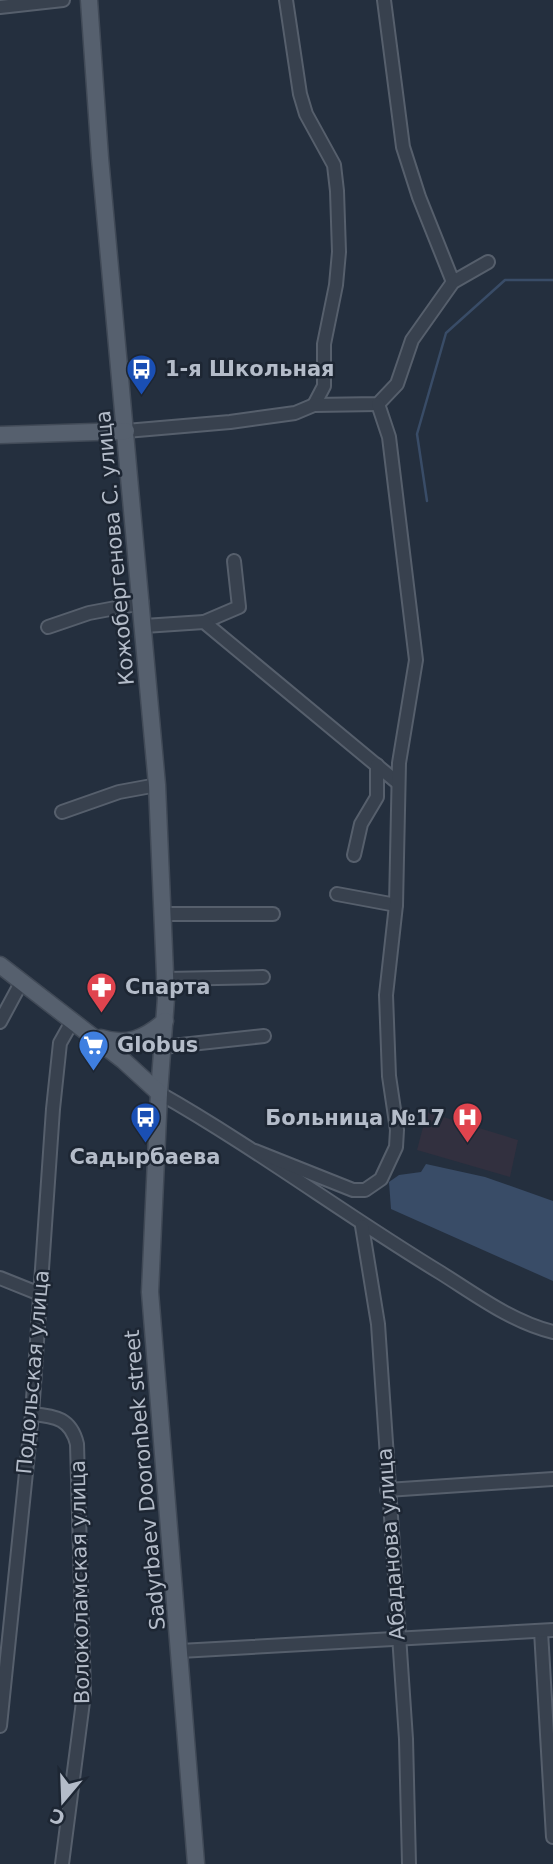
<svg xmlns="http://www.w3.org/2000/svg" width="553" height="1864" font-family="'DejaVu Sans',sans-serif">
	<rect width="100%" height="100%" fill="#242f3e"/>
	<!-- medical -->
	<path fill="#32303f" d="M427,1112L518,1140L510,1177L417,1150Z"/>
	<!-- water -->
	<path fill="#394c67" d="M426,1164L485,1177L553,1201V1281L391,1209L389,1182L399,1175L421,1172Z"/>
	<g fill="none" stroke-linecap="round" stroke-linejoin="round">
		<!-- stream -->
		<path stroke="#394c67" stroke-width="2.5" d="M427,501L417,434L446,333L505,280H553"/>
		<defs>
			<g id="minor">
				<path d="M286,0L300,94L306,114L334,165L337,191L339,252L336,285L324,344V386L314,405"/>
				<path d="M384,0L403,147L419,197L453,282"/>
				<path d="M0,7L63,0"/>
				<path d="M126,431L230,422L295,413L314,405L378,404L397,384L412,340L453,282L488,262"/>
				<path d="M204,622L239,607L234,561"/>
				<path d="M144,626L204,622L398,783"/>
				<path d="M48,627L89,613L142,603"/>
				<path d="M62,812L119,792L157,785"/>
				<path d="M354,855L361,824L377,797V765"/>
				<path d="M337,894L396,905"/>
				<path d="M165,914H273"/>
				<path d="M166,979L263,977"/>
				<path d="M0,1022L22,981"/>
				<path d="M163,1047L264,1036"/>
				<path d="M159,1093C256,1148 345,1215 441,1273C476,1295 512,1322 553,1332"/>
				<path d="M255,1151L353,1190H365L381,1179L396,1147L397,1130L389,1076L386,995L396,905L399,763L416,660L389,437L378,404"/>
				<path d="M362,1226L378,1324L406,1739L409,1864"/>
				<path d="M0,1278L40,1294"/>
				<path d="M32,1414C56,1416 71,1419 77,1444L84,1694L62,1864"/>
				<path d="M387,1490L553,1479"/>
				<path d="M541,1631L553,1837"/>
				<path d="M180,1651L553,1630"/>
				<path d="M0,1726L32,1414L53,1109L60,1043L73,1020"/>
			</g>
			<g id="major">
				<path d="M89,0L100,158L157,785L166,998L159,1093L150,1292L196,1864"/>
				<path d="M0,435L126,431"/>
				<path d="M0,965L124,1061L159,1093"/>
				<path d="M101,1038C127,1046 144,1039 165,1021"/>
			</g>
		</defs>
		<!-- minor casing -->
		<use href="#minor" stroke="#565f6c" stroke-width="16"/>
		<!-- major casing -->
		<use href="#major" stroke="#414a57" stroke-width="19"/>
		<!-- minor -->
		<use href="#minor" stroke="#38414e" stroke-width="12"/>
		<!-- major -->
		<use href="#major" stroke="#56606e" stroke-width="16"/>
	</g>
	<!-- icons -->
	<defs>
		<symbol id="bus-pin" viewBox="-11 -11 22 30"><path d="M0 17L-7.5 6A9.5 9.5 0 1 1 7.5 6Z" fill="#1a4fb4" stroke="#1d2633"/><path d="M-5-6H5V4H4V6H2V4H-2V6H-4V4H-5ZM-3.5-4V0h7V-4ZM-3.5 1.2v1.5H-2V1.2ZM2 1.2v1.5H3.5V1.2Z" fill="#fff"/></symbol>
		<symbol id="pharmacy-pin" viewBox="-11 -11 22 30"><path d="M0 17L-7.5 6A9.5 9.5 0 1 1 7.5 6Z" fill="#e0444e" stroke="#1d2633"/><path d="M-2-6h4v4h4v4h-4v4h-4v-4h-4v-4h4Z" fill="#fff"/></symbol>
		<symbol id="supermarket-pin" viewBox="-11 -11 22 30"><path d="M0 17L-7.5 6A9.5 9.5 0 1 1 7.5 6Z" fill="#3f7fe0" stroke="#1d2633"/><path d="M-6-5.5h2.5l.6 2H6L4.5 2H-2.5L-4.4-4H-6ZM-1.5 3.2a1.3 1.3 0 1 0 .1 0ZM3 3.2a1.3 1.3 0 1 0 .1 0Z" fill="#fff"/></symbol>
		<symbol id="hospital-pin" viewBox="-11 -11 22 30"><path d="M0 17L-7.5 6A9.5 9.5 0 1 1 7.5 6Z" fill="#e0444e" stroke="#1d2633"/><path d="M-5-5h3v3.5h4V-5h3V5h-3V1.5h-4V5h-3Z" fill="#fff"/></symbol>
	</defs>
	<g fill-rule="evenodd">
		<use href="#bus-pin" x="124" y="352" width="35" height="47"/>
		<use href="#pharmacy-pin" x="84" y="970" width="35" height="47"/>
		<use href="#supermarket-pin" x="76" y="1028" width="35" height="47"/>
		<use href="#bus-pin" x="128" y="1100" width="35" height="47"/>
		<use href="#hospital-pin" x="450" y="1100" width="35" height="47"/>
	</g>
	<g text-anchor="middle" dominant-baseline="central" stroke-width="5" stroke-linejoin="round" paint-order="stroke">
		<!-- poi labels -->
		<g font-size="21" font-weight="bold" fill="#b4bcc9" stroke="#1d2633" text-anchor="start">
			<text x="165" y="369">1-я Школьная</text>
			<text x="125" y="987">Спарта</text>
			<text x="117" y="1045">Globus</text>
			<text x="445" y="1118" text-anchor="end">Больница №17</text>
			<text x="145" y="1157" text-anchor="middle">Садырбаева</text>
		</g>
		<!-- street labels -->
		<g font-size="21" fill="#b4bcc9" stroke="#1d2633">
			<text transform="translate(115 548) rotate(-95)">Кожобергенова С. улица</text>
			<text transform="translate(33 1372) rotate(-85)">Подольская улица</text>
			<text transform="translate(145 1480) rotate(-95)">Sadyrbaev Dooronbek street</text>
			<text transform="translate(391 1544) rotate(-94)">Абаданова улица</text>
			<text transform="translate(80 1582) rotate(-91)">Волоколамская улица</text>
		</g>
	</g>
	<!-- north arrow -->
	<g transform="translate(63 1801) rotate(199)" stroke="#1d2633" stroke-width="5" paint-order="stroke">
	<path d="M0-5L12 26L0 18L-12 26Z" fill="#b4bcc9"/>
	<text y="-10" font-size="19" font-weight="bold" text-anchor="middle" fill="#b4bcc9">С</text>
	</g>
</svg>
